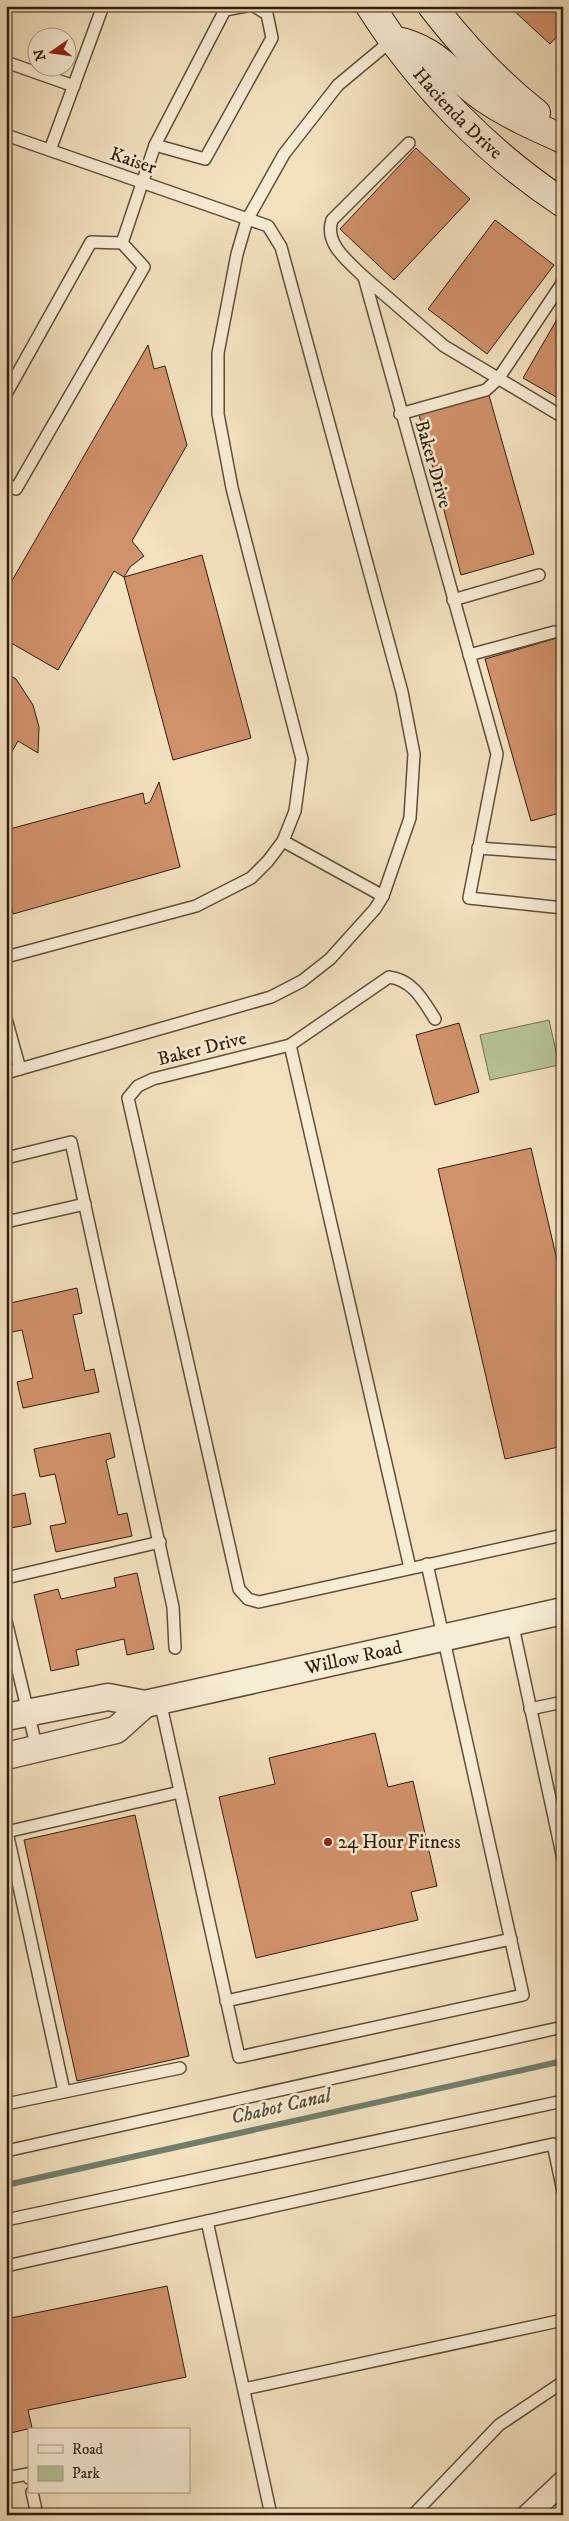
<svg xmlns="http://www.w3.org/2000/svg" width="569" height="2521" font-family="'IM FELL DW Pica',serif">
	<rect width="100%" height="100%" fill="#f3e1bf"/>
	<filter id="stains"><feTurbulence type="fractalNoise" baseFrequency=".004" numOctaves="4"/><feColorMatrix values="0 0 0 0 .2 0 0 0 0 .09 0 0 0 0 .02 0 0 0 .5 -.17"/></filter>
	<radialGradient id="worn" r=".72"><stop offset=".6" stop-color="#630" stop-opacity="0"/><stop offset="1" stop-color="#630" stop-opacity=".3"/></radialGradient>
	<!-- green -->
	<path fill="#b7c395" stroke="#747050" d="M549,1020L559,1065L490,1080L480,1035Z"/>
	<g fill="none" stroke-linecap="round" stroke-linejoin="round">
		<!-- stream -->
		<path stroke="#717e6c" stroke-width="6" d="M6,2185L563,2061"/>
	</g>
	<!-- building -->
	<g fill="#d1916b" stroke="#301e0c">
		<path d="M515,6H563V30L550,44L512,9Z"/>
		<path d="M416,148L470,199L394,280L340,229Z"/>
		<path d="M495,220L554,265L487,354L428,309Z"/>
		<path d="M563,309V401L523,378Z"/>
		<path d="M148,345L154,369L165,366L187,445L132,541L144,556L130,567L124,577L114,571L58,670L6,640V591Z"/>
		<path d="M488,392L534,554L461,575L418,411Z"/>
		<path d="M202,555L251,738L173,760L124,577Z"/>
		<path d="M557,638L563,657V812L531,821L485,659Z"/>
		<path d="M6,673L16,679L33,705L39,727L38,753L18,741L6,762Z"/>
		<path d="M159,782L180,867L13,914L11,903L6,905V830L143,793L145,804L150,802Z"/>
		<path d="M459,1023L479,1092L435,1105L416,1035Z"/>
		<path d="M531,1148L563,1286V1446L505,1459L438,1169Z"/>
		<path d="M77,1288L82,1313L73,1315L85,1371L94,1369L99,1392L23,1408L17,1382L33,1378L22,1330L7,1333L6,1304Z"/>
		<path d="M110,1433L115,1457L106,1460L118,1515L127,1513L132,1536L56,1552L50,1526L66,1523L55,1474L40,1477L34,1449Z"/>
		<path d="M25,1493L31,1524L6,1529V1497Z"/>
		<path d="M137,1573L154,1649L127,1655L124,1639L76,1650L79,1665L51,1671L34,1595L58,1589L61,1599L116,1587L114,1578Z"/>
		<path d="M375,1733L388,1787L413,1781L437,1886L411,1892L418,1920L256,1958L219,1797L275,1784L269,1758Z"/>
		<path d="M135,1815L189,2056L77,2081L24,1840Z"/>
		<path d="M6,2045L12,2071L6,2072Z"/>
		<path d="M167,2286L186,2377L28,2410L32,2428L6,2434V2319Z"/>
	</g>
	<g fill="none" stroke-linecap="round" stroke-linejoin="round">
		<defs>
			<g id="service">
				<path d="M6,62L74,86"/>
				<path d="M6,135L268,226L281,247L402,692L414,754L410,818L383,896L375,909L330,959L302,981L271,997L6,1073"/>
				<path d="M155,145L205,159L272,38L267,14L254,6"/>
				<path d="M50,150L103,6"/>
				<path d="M122,243L155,145L225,10L246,6"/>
				<path d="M364,277C348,261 324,244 332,220L409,143"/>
				<path d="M6,394L91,242L122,243L144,267L16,489L6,484"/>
				<path d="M400,414L486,390L498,379L563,282"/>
				<path d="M563,417L444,346L364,277L497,754L469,898L563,908"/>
				<path d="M453,600L539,575"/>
				<path d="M469,655L554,632"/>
				<path d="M283,841L383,896"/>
				<path d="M478,848L563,854"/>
				<path d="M6,957L196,906L251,878L268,861L283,841L295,811L302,759L232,488L218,414V353L237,254L247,220L284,154L338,85L392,40"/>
				<path d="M6,1019L20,1069"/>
				<path d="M435,1019C423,1000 413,980 389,977L290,1045L153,1079L138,1086L128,1098L239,1589L248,1599L259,1602L563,1535"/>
				<path d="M290,1045L410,1568"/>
				<path d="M6,1158L71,1142L173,1607L175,1648"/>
				<path d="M6,1222L85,1204"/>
				<path d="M6,1578L160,1542"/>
				<path d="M6,1621L37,1749"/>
				<path d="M512,1622L563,1859"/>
				<path d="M160,1701L239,2057L523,1995L427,1564"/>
				<path d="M530,1709L563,1702"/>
				<path d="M6,1832L180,1792"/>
				<path d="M7,1832L64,2091"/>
				<path d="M226,2001L511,1939"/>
				<path d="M6,2104L180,2068"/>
				<path d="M6,2151L563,2027"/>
				<path d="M6,2220L563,2101"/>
				<path d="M207,2221L271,2515"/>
				<path d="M6,2266L553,2144L563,2191"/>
				<path d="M244,2389L563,2320"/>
				<path d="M6,2478L28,2474L29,2478"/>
				<path d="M32,2492L37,2515"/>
				<path d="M413,2515L499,2425L563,2382"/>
			</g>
			<path id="minor" d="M528,2515L563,2482"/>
			<g id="tertiary">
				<path id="s1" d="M6,1717L108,1697L145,1704L563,1611"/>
				<path d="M6,1756L116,1730L145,1704"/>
			</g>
			<g id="secondary">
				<path id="s2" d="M370,6C419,83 487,153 563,203"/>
				<path d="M432,6C463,46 496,82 536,113"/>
				<path d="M392,40C435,47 450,74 484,98C509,115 536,127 563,139"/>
			</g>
		</defs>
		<!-- service casing -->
		<use href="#service" stroke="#614f39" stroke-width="14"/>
		<!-- minor casing -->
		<use href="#minor" stroke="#614f39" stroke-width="24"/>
		<!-- tertiary casing -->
		<use href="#tertiary" stroke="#614f39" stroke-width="29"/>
		<!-- secondary casing -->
		<use href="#secondary" stroke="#301e0c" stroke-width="30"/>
		<!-- service -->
		<use href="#service" stroke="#f7ecd5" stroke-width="11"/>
		<!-- minor -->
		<use href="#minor" stroke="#f7ecd5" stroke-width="21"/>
		<!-- tertiary -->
		<use href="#tertiary" stroke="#f7ecd5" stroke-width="26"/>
		<!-- secondary -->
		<use href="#secondary" stroke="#f7ecd5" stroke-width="28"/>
	</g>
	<!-- markers -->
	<circle fill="#8f2418" stroke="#f7ecd5" stroke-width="2" cx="328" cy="1842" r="5"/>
	<g text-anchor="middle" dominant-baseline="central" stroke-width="5" stroke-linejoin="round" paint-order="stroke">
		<!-- street labels -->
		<g font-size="19" fill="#301e0c" stroke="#f7ecd5">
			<text stroke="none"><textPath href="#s2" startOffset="139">Hacienda Drive</textPath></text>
			<text transform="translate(133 161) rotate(19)">Kaiser</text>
			<text transform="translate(433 464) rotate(74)">Baker Drive</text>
			<text transform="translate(202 1049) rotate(-14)">Baker Drive</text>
			<text stroke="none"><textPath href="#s1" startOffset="355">Willow Road</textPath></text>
		</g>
		<!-- poi labels -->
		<g font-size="19" fill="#301e0c" stroke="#f7ecd5" text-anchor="start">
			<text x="338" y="1842">24 Hour Fitness</text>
		</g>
		<!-- water labels -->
		<g font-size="20" font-style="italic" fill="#514e3c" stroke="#f7ecd5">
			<text transform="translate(281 2107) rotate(-13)">Chabot Canal</text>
		</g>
	</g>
	<!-- margin -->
	<rect width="569" height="2521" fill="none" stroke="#f3e1bf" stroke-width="25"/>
	<rect x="8" y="8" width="554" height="2506" fill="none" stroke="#301e0c" stroke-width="2.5"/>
	<rect x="12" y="12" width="544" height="2496" fill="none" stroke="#301e0c"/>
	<!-- legend -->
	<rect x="28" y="2428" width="162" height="65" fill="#f7ecd5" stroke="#a79a85"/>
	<rect x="38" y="2445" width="25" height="8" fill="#f7ecd5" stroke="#a79a85"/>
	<text x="72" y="2454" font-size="15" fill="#301e0c">Road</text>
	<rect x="38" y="2466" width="25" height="15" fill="#b7c395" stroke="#a79a85"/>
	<text x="72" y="2478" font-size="15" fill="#301e0c">Park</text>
	<!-- north arrow -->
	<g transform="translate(52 52) rotate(257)"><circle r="24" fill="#f7ecd5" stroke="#a79a85"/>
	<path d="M0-4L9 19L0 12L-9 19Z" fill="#8f2418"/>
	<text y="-8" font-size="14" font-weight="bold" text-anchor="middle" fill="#301e0c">N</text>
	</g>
	<rect width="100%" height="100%" filter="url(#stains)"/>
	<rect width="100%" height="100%" fill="url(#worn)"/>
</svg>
